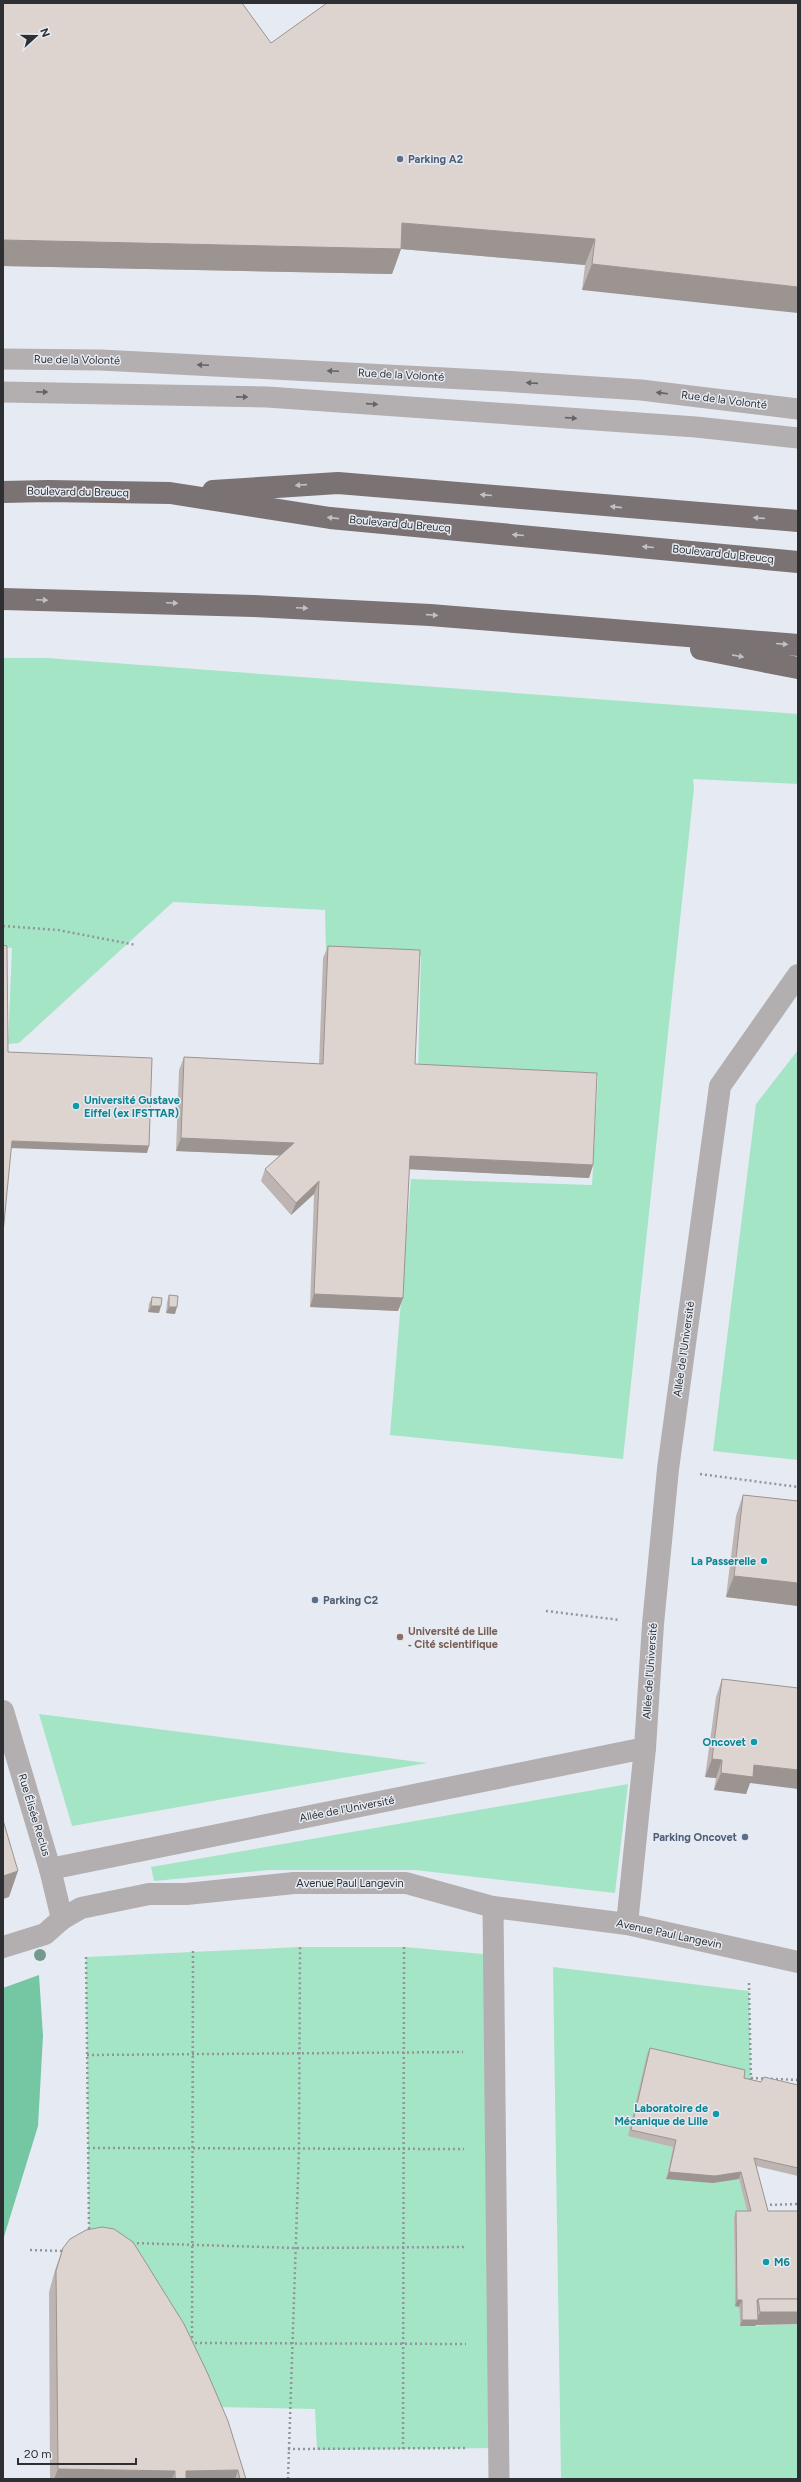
<svg xmlns="http://www.w3.org/2000/svg" width="801" height="2482" font-family="Figtree,sans-serif">
	<rect width="100%" height="100%" fill="#e6ebf3"/>
	<!-- green -->
	<g fill="#a4e5c6">
		<path d="M3,658H47L798,714V784L693,779L694,788L623,1459L390,1435L411,1179L592,1185L598,1076L418,1070L421,956L326,950L325,910L173,902L19,1043L8,1044L12,948L3,947Z"/>
		<path d="M798,1050V1460L713,1451L756,1104Z"/>
		<path d="M39,1714L427,1763L72,1826Z"/>
		<path d="M628,1784L615,1893L415,1870H269L154,1881L151,1867Z"/>
		<path d="M300,1947H404L494,1955L499,2448L317,2450L315,2409L214,2407L89,2242L86,1957Z"/>
		<path d="M553,1967L749,1991L751,2087L673,2147L666,2178L713,2183L739,2179L749,2218H734L735,2306L739,2307L740,2326L798,2324V2479H561Z"/>
	</g>
	<!-- forest -->
	<path fill="#75c6a2" d="M39,1975L43,2036L38,2126L3,2240V1988Z"/>
	<g fill="none" stroke-linecap="round" stroke-linejoin="round">
		<!-- path -->
		<g stroke="#92969b" stroke-width="2.5" stroke-dasharray="2 3" stroke-linecap="butt">
			<path d="M3,926L58,930L136,945"/>
			<path d="M700,1474L798,1487"/>
			<path d="M546,1611L620,1620"/>
			<path d="M193,1951L192,2343L466,2344"/>
			<path d="M86,1957L89,2231"/>
			<path d="M749,1983L751,2082"/>
			<path d="M87,2055L463,2052"/>
			<path d="M751,2078L798,2080"/>
			<path d="M88,2148L464,2149"/>
			<path d="M765,2205L798,2204"/>
			<path d="M132,2243L296,2248L464,2247"/>
			<path d="M30,2250L64,2251"/>
			<path d="M288,2449L468,2448"/>
			<path d="M403,2449L404,1947"/>
			<path d="M288,2479L299,2149L300,1947"/>
		</g>
		<!-- service -->
		<g stroke="#b3aeaf" stroke-width="21">
			<path d="M3,359L101,360L502,381L641,390L798,409"/>
			<path d="M3,392L267,397L696,427L798,438"/>
			<path d="M493,1907L499,2479"/>
		</g>
		<!-- pedestrian -->
		<g stroke="#b3aeaf" stroke-width="22">
			<path d="M50,1869L645,1748L653,1624L668,1469L720,1086L798,975"/>
			<path d="M627,1924L645,1748"/>
		</g>
		<!-- minor -->
		<path stroke="#b3aeaf" stroke-width="22" d="M3,1947L45,1934L62,1919"/>
		<!-- tertiary -->
		<path stroke="#b3aeaf" stroke-width="22" d="M3,1711L50,1869L62,1919L81,1908L149,1894H186L294,1883H406L493,1907L627,1924L798,1962"/>
		<!-- trunk -->
		<g stroke="#7a7273" stroke-width="22">
			<path d="M213,491L338,483L798,521"/>
			<path d="M3,492L48,491L170,493L330,518L798,562"/>
			<path d="M3,599L254,606L430,615L798,645"/>
			<path d="M701,649L798,668"/>
		</g>
	</g>
	<!-- trees -->
	<circle fill="#749a90" cx="40" cy="1955" r="6"/>
	<!-- wall -->
	<g fill="#beb5b2">
		<path d="M3,3L271,43L798,3L582,290L585,265L401,249L392,274L3,266Z"/>
		<path d="M328,946L415,1064L593,1165L589,1178L409,1169L403,1298L398,1311L310,1307L314,1194L291,1215L261,1181L265,1169L280,1155L176,1151L179,1070L184,1057L319,1064L323,958Z"/>
		<path d="M169,1295L175,1314L166,1313L167,1302Z"/>
		<path d="M152,1297L159,1313L148,1312L149,1304Z"/>
		<path d="M743,1495L798,1501V1606L726,1597L736,1516Z"/>
		<path d="M722,1679L750,1783L746,1794L714,1790L716,1778L705,1777L716,1697Z"/>
		<path d="M650,2048L744,2078L761,2082L798,2085V2176L756,2166L768,2211H798V2324L756,2325L755,2326H740L739,2307L735,2306L734,2218L736,2211H747L739,2179L713,2183L666,2179L673,2147L628,2136L647,2054Z"/>
		<path d="M63,2248L246,2479H50L49,2292L55,2270Z"/>
	</g>
	<!-- shaded-wall -->
	<g fill="#9b9491">
		<path d="M402,223L595,239L585,265L401,249L392,274L3,266V240Z"/>
		<path d="M592,264L798,287V313L582,290Z"/>
		<path d="M181,1138L294,1143L289,1156L176,1151Z"/>
		<path d="M12,1141L149,1146L147,1153L10,1148Z"/>
		<path d="M410,1156L593,1165L589,1178L405,1169Z"/>
		<path d="M319,1181L314,1194L291,1215L296,1203Z"/>
		<path d="M314,1294L403,1298L398,1311L310,1307Z"/>
		<path d="M151,1306H161L159,1313L148,1312Z"/>
		<path d="M169,1307H177L175,1314L166,1313Z"/>
		<path d="M734,1576L798,1583V1606L726,1597Z"/>
		<path d="M712,1759L722,1760L716,1778L705,1777Z"/>
		<path d="M754,1765L798,1770V1789L750,1783L746,1794L714,1790L721,1773Z"/>
		<path d="M18,1871L9,1897L3,1899V1876Z"/>
		<path d="M669,2172H741L739,2179L713,2183L666,2179Z"/>
		<path d="M737,2300H742L739,2307L735,2306Z"/>
		<path d="M760,2312H798V2324L756,2325L755,2326H740L742,2320H757Z"/>
		<path d="M58,2469L175,2471L172,2479H54Z"/>
		<path d="M238,2470L235,2479H183L186,2471Z"/>
	</g>
	<!-- building -->
	<g fill="#ddd3cf" stroke="#9b9491">
		<path d="M3,3H242L271,43L327,3H798V287L592,264L595,239L402,223L401,249L3,240Z"/>
		<path d="M3,945L7,946L8,1052L152,1058L149,1146L12,1141L3,1233Z"/>
		<path d="M328,946L420,950L415,1064L597,1073L593,1165L410,1156L403,1298L314,1294L319,1181L296,1203L265,1169L294,1143L181,1138L184,1057L323,1064Z"/>
		<path d="M169,1295L178,1296L177,1307H169Z"/>
		<path d="M152,1297L162,1298L161,1306H151Z"/>
		<path d="M743,1495L798,1501V1583L734,1576Z"/>
		<path d="M722,1679L798,1688V1770L754,1765L753,1777L721,1773L722,1760L712,1759Z"/>
		<path d="M3,1820L18,1871L3,1876Z"/>
		<path d="M650,2048L745,2070L744,2078L761,2082L764,2077L798,2085V2168L754,2158L768,2211H798V2299H758V2300H757L758,2320H742V2300H737L736,2211H751L741,2172L715,2176L669,2172L676,2140L631,2130Z"/>
		<path d="M102,2227L114,2229L133,2242L184,2324L207,2372L228,2421L246,2479H240L238,2470L186,2471V2479H175V2471L58,2469L56,2271L63,2248L70,2239L86,2230Z"/>
		<path d="M758,2299H798V2312H760Z"/>
	</g>
	<!-- one-way arrows -->
	<defs><path id="oneway-solid" d="M-6-.8H1V-3.2L6.5 0L1 3.2V.8H-6Z"/></defs>
	<g fill="#636264">
		<use href="#oneway-solid" transform="translate(203 365) rotate(-177)"/>
		<use href="#oneway-solid" transform="translate(333 371) rotate(-177)"/>
		<use href="#oneway-solid" transform="translate(532 383) rotate(-176)"/>
		<use href="#oneway-solid" transform="translate(42 392) rotate(1)"/>
		<use href="#oneway-solid" transform="translate(662 393) rotate(-173)"/>
		<use href="#oneway-solid" transform="translate(242 397) rotate(1)"/>
		<use href="#oneway-solid" transform="translate(372 404) rotate(4)"/>
		<use href="#oneway-solid" transform="translate(571 418) rotate(4)"/>
	</g>
	<g fill="#c0c1c6">
		<use href="#oneway-solid" transform="translate(301 485) rotate(176)"/>
		<use href="#oneway-solid" transform="translate(486 495) rotate(-175)"/>
		<use href="#oneway-solid" transform="translate(616 507) rotate(-174)"/>
		<use href="#oneway-solid" transform="translate(333 518) rotate(-174)"/>
		<use href="#oneway-solid" transform="translate(759 518) rotate(-176)"/>
		<use href="#oneway-solid" transform="translate(518 535) rotate(-175)"/>
		<use href="#oneway-solid" transform="translate(648 547) rotate(-175)"/>
		<use href="#oneway-solid" transform="translate(42 600) rotate(2)"/>
		<use href="#oneway-solid" transform="translate(172 603) rotate(2)"/>
		<use href="#oneway-solid" transform="translate(302 608) rotate(3)"/>
		<use href="#oneway-solid" transform="translate(432 615) rotate(4)"/>
		<use href="#oneway-solid" transform="translate(782 644) rotate(5)"/>
		<use href="#oneway-solid" transform="translate(738 656) rotate(11)"/>
	</g>
	<!-- markers -->
	<g fill="#5c6f8a" stroke="#e6ebf3" stroke-width="1.5">
		<circle cx="400" cy="159" r="4"/>
		<circle cx="315" cy="1600" r="4"/>
		<circle cx="745" cy="1837" r="4"/>
	</g>
	<g fill="#0f9aa8" stroke="#e6ebf3" stroke-width="1.5">
		<circle cx="76" cy="1106" r="4"/>
		<circle cx="764" cy="1561" r="4"/>
		<circle cx="754" cy="1742" r="4"/>
		<circle cx="716" cy="2114" r="4"/>
		<circle cx="766" cy="2262" r="4"/>
	</g>
	<circle fill="#8d6e63" stroke="#e6ebf3" stroke-width="1.5" cx="400" cy="1637" r="4"/>
	<g text-anchor="middle" dominant-baseline="central" stroke-width="3" stroke-linejoin="round" paint-order="stroke">
		<!-- service labels -->
		<g font-size="11" font-weight="bold" fill="#4e5e75" stroke="#e6ebf3" text-anchor="start">
			<text x="408" y="159">Parking A2</text>
			<text x="323" y="1600">Parking C2</text>
			<text x="737" y="1837" text-anchor="end">Parking Oncovet</text>
		</g>
		<!-- street labels -->
		<g font-size="11" fill="#2d2f32" stroke="#e6ebf3">
			<text transform="translate(77 360) rotate(1)">Rue de la Volonté</text>
			<text transform="translate(401 375) rotate(3)">Rue de la Volonté</text>
			<text transform="translate(724 400) rotate(7)">Rue de la Volonté</text>
			<text transform="translate(78 492) rotate(1)">Boulevard du Breucq</text>
			<text transform="translate(400 524) rotate(5)">Boulevard du Breucq</text>
			<text transform="translate(723 554) rotate(6)">Boulevard du Breucq</text>
			<text transform="translate(684 1349) rotate(-82)">Allée de l'Université</text>
			<text transform="translate(650 1671) rotate(-86)">Allée de l'Université</text>
			<text transform="translate(347 1809) rotate(-11)">Allée de l'Université</text>
			<text transform="translate(34 1815) rotate(73)">Rue Élisée Reclus</text>
			<text x="350" y="1883">Avenue Paul Langevin</text>
			<text transform="translate(669 1934) rotate(12)">Avenue Paul Langevin</text>
		</g>
		<!-- culture labels -->
		<g font-size="11" font-weight="bold" fill="#0d838f" stroke="#e6ebf3" text-anchor="end">
			<text x="84" y="1100" text-anchor="start">Université Gustave<tspan x="84" dy="13">Eiffel (ex IFSTTAR)</tspan></text>
			<text x="756" y="1561">La Passerelle</text>
			<text x="746" y="1742">Oncovet</text>
			<text x="708" y="2108">Laboratoire de<tspan x="708" dy="13">Mécanique de Lille</tspan></text>
			<text x="774" y="2262" text-anchor="start">M6</text>
		</g>
		<!-- education labels -->
		<g font-size="11" font-weight="bold" fill="#785e54" stroke="#e6ebf3" text-anchor="start">
			<text x="408" y="1631">Université de Lille<tspan x="408" dy="13">‐ Cité scientifique</tspan></text>
		</g>
	</g>
	<!-- border -->
	<rect width="801" height="2482" fill="none" stroke="#2d2f32" stroke-width="8"/>
	<!-- north arrow -->
	<g transform="translate(36 36) rotate(69)" stroke="#e6ebf3" stroke-width="3" paint-order="stroke">
	<path d="M0-3L7 15L0 10L-7 15Z" fill="#2d2f32"/>
	<text y="-6" font-size="11" font-weight="bold" text-anchor="middle" fill="#2d2f32">N</text>
	</g>
	<!-- scale -->
	<path d="M18 2458v6h118v-6" fill="none" stroke="#2d2f32" stroke-width="2"/>
	<text x="24" y="2458" font-size="12" fill="#2d2f32" stroke="#e6ebf3" stroke-width="3" paint-order="stroke">20 m</text>
</svg>
